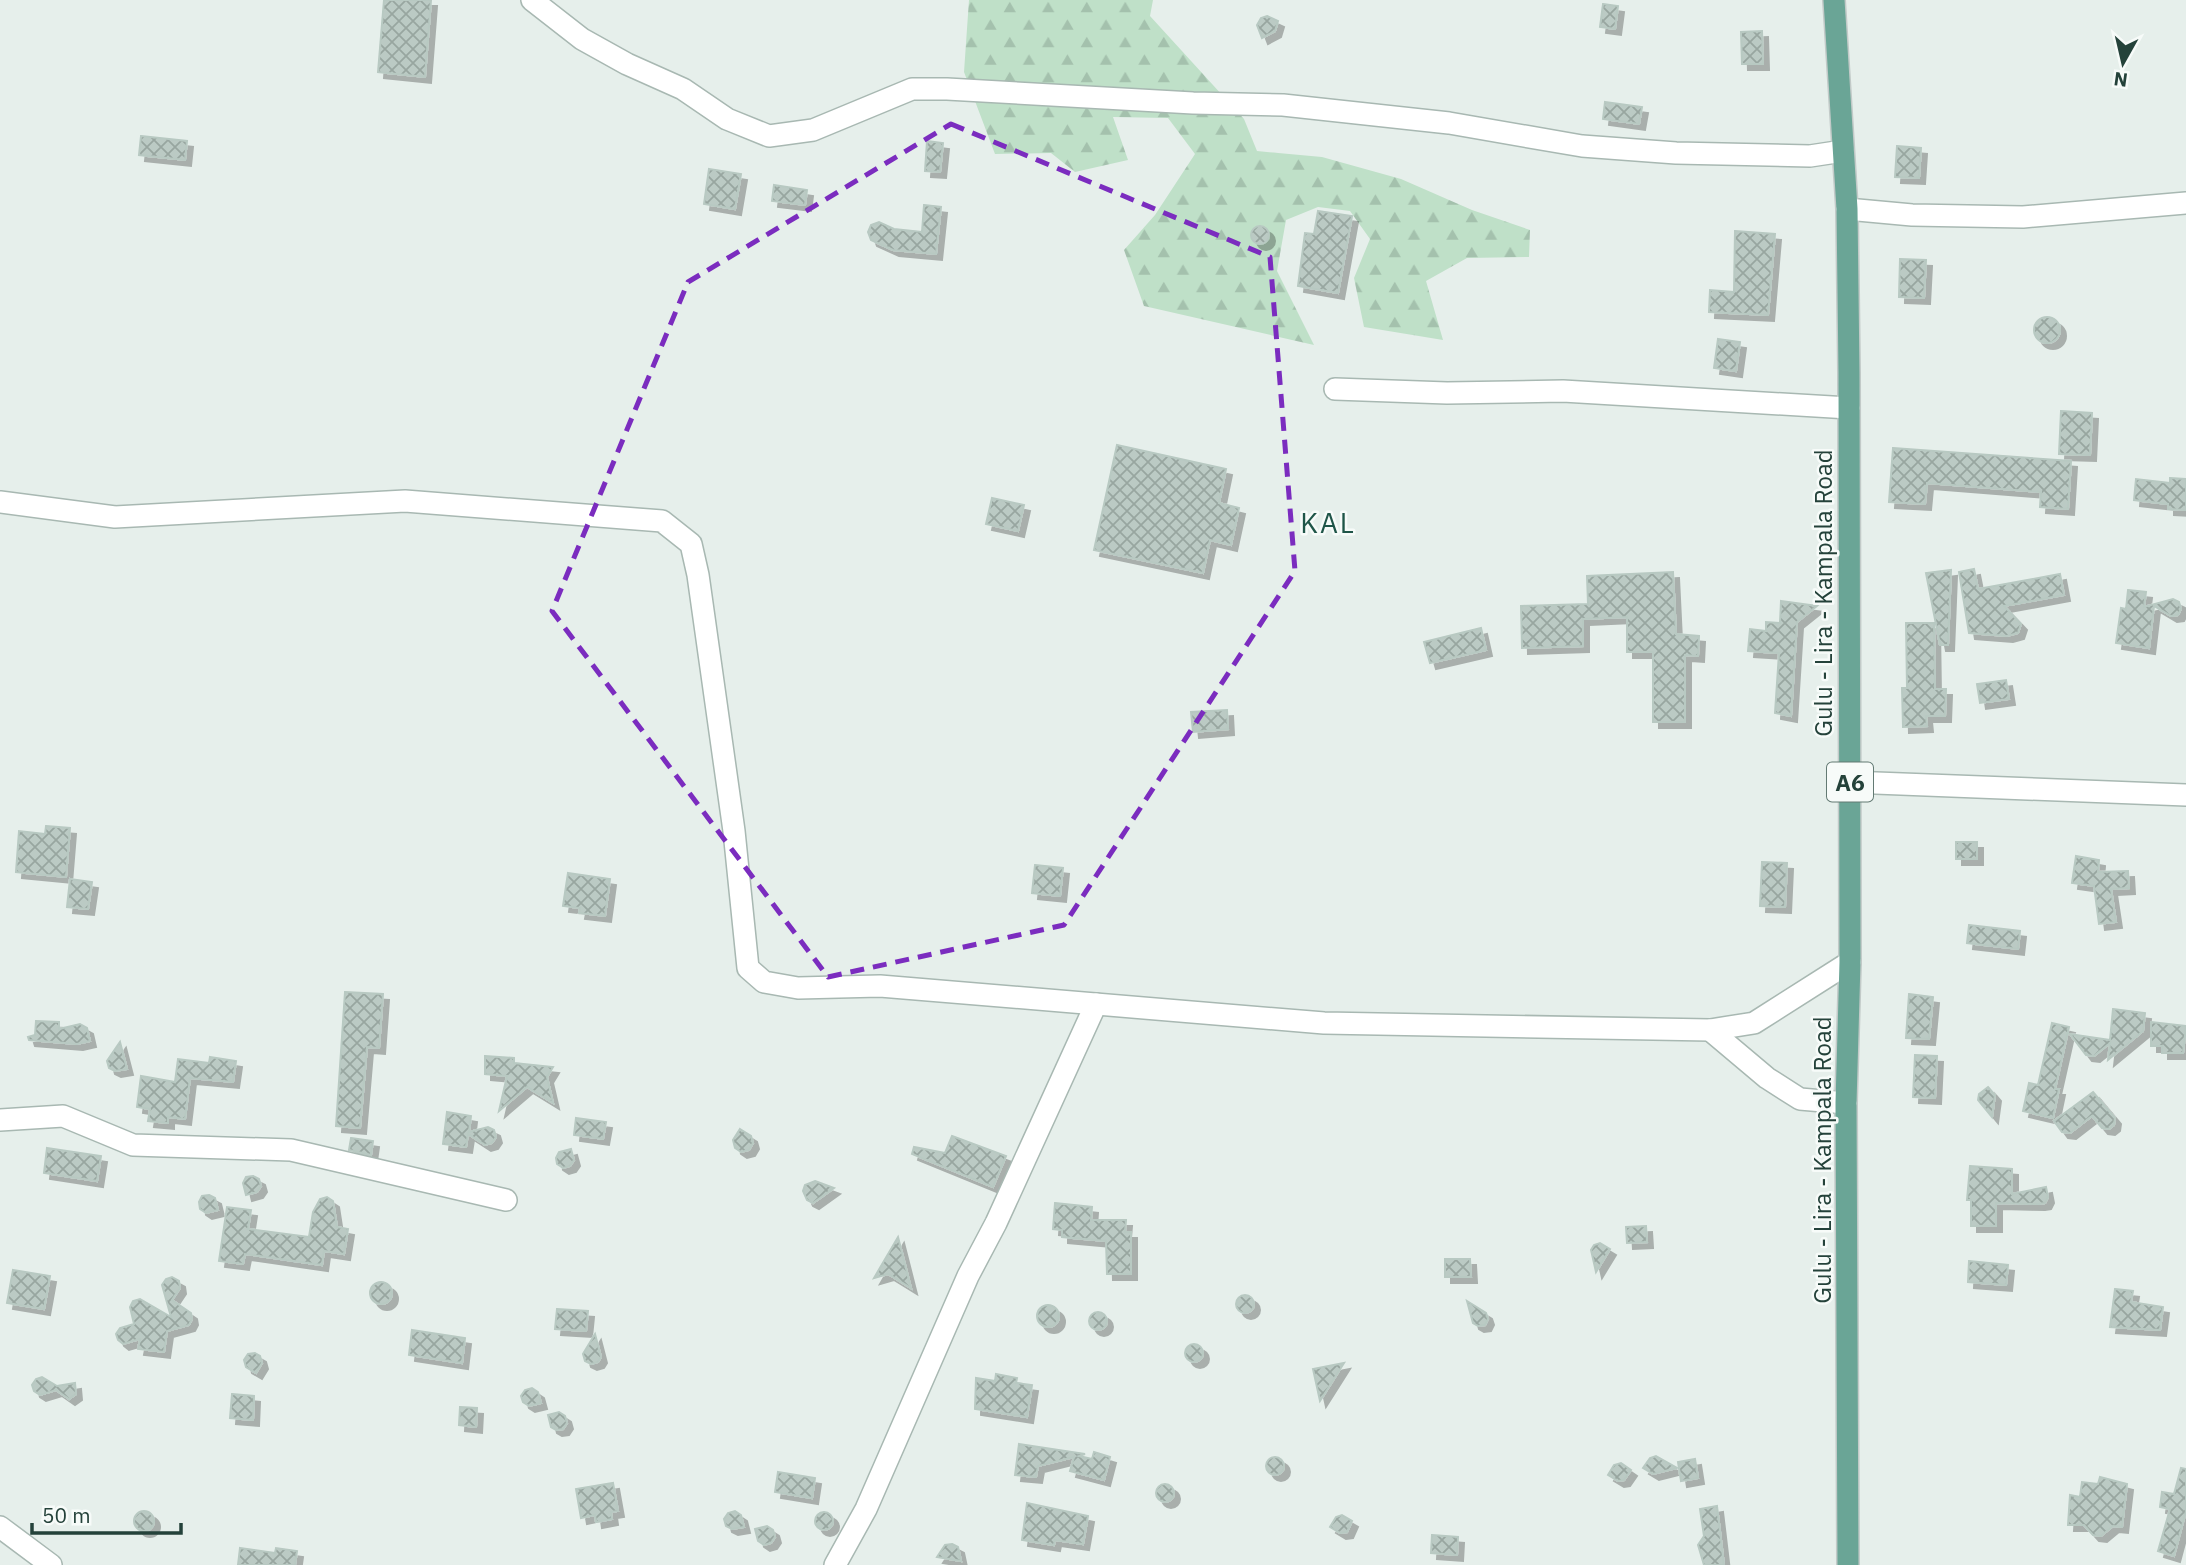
<svg xmlns="http://www.w3.org/2000/svg" width="2186" height="1565" font-family="'IBM Plex Sans',sans-serif">
	<defs>
		<pattern id="forest-firs" width="22" height="20" patternUnits="userSpaceOnUse" patternTransform="scale(1.75)"><rect width="22" height="20" fill="#bfe0c8"/><path d="M5 1l3.5 6h-7zM16 11l3.5 6h-7z" fill="#a4c1ad"/></pattern>
		<pattern id="building-cross-hatch" width="8" height="8" patternUnits="userSpaceOnUse" patternTransform="scale(1.75)"><rect width="8" height="8" fill="#bbcac4"/><path d="M0 0l8 8M0 8l8-8" fill="none" stroke="#98a6a0"/></pattern>
		<filter id="shadow"><feDropShadow dx="6" dy="6" stdDeviation="0" flood-color="#0004"/></filter>
	</defs>
	<rect width="100%" height="100%" fill="#e6efeb"/>
	<!-- forest -->
	<path fill="url(#forest-firs)" d="M969,0H1153L1150,16L1244,119L1257,151L1322,157L1401,179L1472,210L1530,230L1529,257L1467,258L1426,281L1443,340L1364,327L1354,278L1370,239L1350,211L1318,207L1286,220L1277,271L1314,345L1144,306L1124,250L1155,215L1195,154L1168,118L1113,117L1128,160L1075,172L1051,153L995,154L964,72Z"/>
	<!-- building -->
	<g fill="url(#building-cross-hatch)" stroke="#b8c9c2" stroke-width="2" filter="url(#shadow)">
		<path d="M384,0H431L425,77L378,72Z"/>
		<path d="M1603,4L1618,6L1615,29L1600,27Z"/>
		<path d="M1267,16L1278,21L1275,31L1262,38L1257,25L1261,18Z"/>
		<path d="M1762,31L1763,64H1742L1741,32Z"/>
		<path d="M1605,102L1642,107L1639,124L1603,119Z"/>
		<path d="M141,136L187,141L185,160L139,155Z"/>
		<path d="M927,141L943,143L940,172L925,171Z"/>
		<path d="M1897,146L1921,148L1919,178L1895,177Z"/>
		<path d="M709,169L741,174L735,209L704,204Z"/>
		<path d="M774,185L807,190L805,205L772,201Z"/>
		<path d="M924,205L941,207L936,254L893,250L871,240L868,232L871,225L879,222L894,229L922,232Z"/>
		<path d="M1318,211L1352,216L1338,293L1298,286L1305,233L1314,234Z"/>
		<circle cx="1260" cy="235" r="9"/>
		<path d="M1735,231L1775,234L1768,315L1709,312L1710,290L1734,292Z"/>
		<path d="M1900,259L1926,260L1924,298L1899,297Z"/>
		<circle cx="2047" cy="330" r="13"/>
		<path d="M1718,339L1740,342L1736,371L1714,368Z"/>
		<path d="M2061,411L2092,413L2090,455L2059,454Z"/>
		<path d="M1117,445L1226,469L1219,503L1239,508L1231,545L1210,540L1203,573L1094,550Z"/>
		<path d="M1893,448L2071,461L2068,509L2040,507L2041,492L1927,483L1925,504L1889,502Z"/>
		<path d="M2170,478L2186,479V510L2168,509V504L2134,500L2136,479L2170,483Z"/>
		<path d="M992,498L1024,505L1018,531L986,524Z"/>
		<path d="M1974,569L1978,589L2060,574L2064,595L2004,606L2021,624L2018,633L2007,636L1969,633L1959,572Z"/>
		<path d="M1951,570L1948,645H1940L1926,573Z"/>
		<path d="M1673,572L1676,634L1699,636L1698,656L1685,655V722H1653V652H1627V617L1583,619V646L1522,648L1521,606L1588,604L1587,576Z"/>
		<path d="M2128,590L2146,592L2144,607L2173,599L2179,602L2181,609L2178,615L2171,616L2154,606L2149,648L2116,643L2121,608L2126,609Z"/>
		<path d="M1781,601L1817,606L1797,622L1791,716L1775,713L1779,653L1748,651L1750,629L1766,631V622L1780,623Z"/>
		<path d="M1906,623H1934L1935,689H1946L1945,716H1926L1927,726L1903,727L1902,688H1907Z"/>
		<path d="M1481,628L1486,650L1430,663L1424,642Z"/>
		<path d="M2006,680L2009,699L1980,703L1977,684Z"/>
		<path d="M1227,710L1228,729L1193,732L1191,712Z"/>
		<path d="M46,826L70,828L66,877L16,872L19,831L45,834Z"/>
		<rect x="1956" y="842" width="21" height="17"/>
		<path d="M2076,856L2099,860L2098,872L2128,871L2129,888L2111,889L2116,922L2099,924L2094,886L2072,883Z"/>
		<path d="M1762,862L1787,863L1785,907L1760,906Z"/>
		<path d="M1035,865L1063,868L1060,896L1032,893Z"/>
		<path d="M568,873L610,879L605,916L579,913L580,908L563,906Z"/>
		<path d="M70,879L92,882L88,909L67,907Z"/>
		<path d="M1969,925L2020,931L2018,949L1967,943Z"/>
		<path d="M345,992L383,994L379,1048L367,1047L360,1128L336,1126Z"/>
		<path d="M1909,994L1933,997L1929,1039L1906,1038Z"/>
		<path d="M2113,1009L2145,1013L2143,1031L2108,1060L2110,1043L2094,1056L2086,1055L2070,1034L2110,1040Z"/>
		<path d="M36,1021L59,1022V1029L80,1024L87,1028L90,1041L77,1044L29,1040L28,1037L35,1035Z"/>
		<path d="M2151,1022L2186,1026L2183,1053H2162V1046H2151Z"/>
		<path d="M2052,1023L2069,1027L2055,1089H2059L2053,1118L2023,1111L2029,1083L2038,1085Z"/>
		<path d="M120,1042L127,1069L115,1071L109,1068L107,1061Z"/>
		<path d="M1915,1055L1937,1056L1935,1098L1913,1097Z"/>
		<path d="M485,1056L514,1058V1063L553,1067L547,1077L553,1103L527,1087L499,1111L507,1076L485,1074Z"/>
		<path d="M210,1057L236,1061L233,1082L190,1078L185,1119L168,1117V1123L148,1121L150,1109L137,1107L141,1076L175,1082L178,1059L209,1063Z"/>
		<path d="M1988,1087L1995,1095L1992,1117L1978,1100L1979,1094Z"/>
		<path d="M2093,1092L2115,1118L2114,1125L2109,1129L2102,1128L2092,1116L2070,1133L2062,1132L2054,1121Z"/>
		<path d="M447,1112L471,1116L469,1132L488,1127L494,1130L496,1137L492,1143L485,1145L468,1134L466,1147L443,1144Z"/>
		<path d="M576,1118L606,1122L603,1139L574,1135Z"/>
		<path d="M740,1129L751,1136L753,1143L749,1150L741,1152L735,1148L733,1140Z"/>
		<path d="M952,1136L1006,1156L993,1187L912,1154L914,1147L945,1153Z"/>
		<path d="M351,1138L373,1141L371,1155L349,1150Z"/>
		<path d="M47,1148L101,1156L97,1181L44,1173Z"/>
		<path d="M571,1149L574,1160L570,1166L563,1168L557,1164L556,1158L559,1152Z"/>
		<path d="M1970,1166L2012,1169V1194L2046,1187L2048,1197L2045,1203L2039,1204L1996,1203V1226H1971V1200H1967Z"/>
		<path d="M253,1176L259,1179L261,1186L257,1192L246,1195L243,1183L246,1177Z"/>
		<path d="M815,1181L834,1188L813,1203L807,1200L803,1191L805,1185Z"/>
		<path d="M209,1195L215,1198L218,1210L206,1213L200,1209L199,1202L202,1196Z"/>
		<path d="M327,1197L333,1201L337,1227L348,1229L344,1254L324,1251L322,1265L245,1254L243,1264L219,1261L227,1207L251,1210L248,1229L309,1237L313,1212L320,1199Z"/>
		<path d="M1055,1203L1092,1207L1091,1220H1126L1125,1232H1131V1274H1107L1106,1241L1062,1237V1230L1053,1229Z"/>
		<path d="M1646,1226L1647,1242L1627,1243L1626,1227Z"/>
		<path d="M898,1237L911,1288L888,1274L874,1278Z"/>
		<path d="M1600,1243L1610,1249L1596,1272L1591,1250L1594,1245Z"/>
		<path d="M1445,1259H1470L1471,1277H1445Z"/>
		<path d="M1969,1261L2008,1265L2006,1285L1968,1282Z"/>
		<path d="M13,1270L50,1276L44,1309L7,1303Z"/>
		<path d="M172,1277L179,1281L180,1288L172,1300L191,1313L192,1319L189,1325L167,1331L164,1352L138,1349L140,1339L123,1344L118,1340L116,1334L120,1328L134,1324L130,1307L133,1301L140,1299L171,1317L162,1285L166,1279Z"/>
		<circle cx="381" cy="1293" r="11"/>
		<path d="M2115,1289L2133,1291L2131,1302L2163,1307L2160,1330L2110,1327Z"/>
		<circle cx="1245" cy="1304" r="9"/>
		<path d="M1467,1301L1486,1313L1488,1319L1485,1325L1478,1326L1473,1323Z"/>
		<circle cx="1048" cy="1316" r="11"/>
		<path d="M557,1309L588,1311L586,1331L555,1329Z"/>
		<circle cx="1098" cy="1321" r="9"/>
		<path d="M412,1330L465,1338L462,1363L409,1355Z"/>
		<path d="M595,1334L601,1357L598,1362L591,1364L585,1361L583,1354Z"/>
		<circle cx="1194" cy="1353" r="9"/>
		<path d="M255,1353L260,1356L262,1363L256,1373L246,1367L244,1360L248,1354Z"/>
		<path d="M1344,1363L1320,1401L1313,1369Z"/>
		<path d="M996,1374L1017,1378L1016,1383L1032,1385L1027,1417L975,1409L976,1378L995,1381Z"/>
		<path d="M42,1377L57,1386L75,1383L76,1394L69,1399L56,1390L40,1395L34,1391L32,1385L36,1379Z"/>
		<path d="M532,1388L538,1392L541,1403L529,1406L523,1402L521,1396L525,1390Z"/>
		<path d="M232,1394L254,1396L253,1420L230,1418Z"/>
		<path d="M460,1407L477,1408L476,1427L459,1425Z"/>
		<path d="M559,1412L565,1416L567,1423L563,1429L556,1430L551,1427L548,1415Z"/>
		<path d="M1019,1444L1085,1454L1079,1456L1092,1459L1094,1452L1110,1457L1104,1480L1070,1471L1074,1457L1038,1466L1036,1477L1015,1475Z"/>
		<path d="M1656,1456L1677,1468L1653,1474L1643,1468L1650,1458Z"/>
		<circle cx="1275" cy="1466" r="9"/>
		<path d="M1695,1459L1698,1478L1681,1481L1678,1462Z"/>
		<path d="M1621,1463L1631,1470L1624,1480L1618,1481L1608,1475L1614,1465Z"/>
		<path d="M2181,1468L2186,1469V1511L2174,1556L2158,1551L2170,1509L2160,1507L2162,1492L2174,1494Z"/>
		<path d="M778,1472L815,1478L812,1498L775,1492Z"/>
		<path d="M2100,1477L2127,1484L2122,1527L2113,1526L2101,1536L2093,1535L2084,1525H2068L2070,1495L2080,1497L2082,1482L2098,1484Z"/>
		<path d="M613,1483L618,1511L611,1512L612,1519L596,1522L595,1515L581,1518L576,1489Z"/>
		<circle cx="1165" cy="1493" r="9"/>
		<path d="M1027,1503L1088,1516L1083,1544L1055,1540L1054,1545L1022,1540Z"/>
		<path d="M1717,1506L1724,1565H1704L1698,1545L1704,1536L1700,1509Z"/>
		<circle cx="144" cy="1521" r="10"/>
		<path d="M735,1511L741,1515L744,1527L732,1529L726,1526L724,1519L728,1513Z"/>
		<circle cx="824" cy="1521" r="9"/>
		<path d="M1342,1515L1352,1521L1347,1532L1340,1533L1330,1527L1336,1517Z"/>
		<path d="M767,1526L773,1530L775,1537L771,1543L764,1545L758,1541L755,1529Z"/>
		<path d="M1432,1535L1458,1537L1457,1555L1431,1553Z"/>
		<path d="M952,1544L958,1547L961,1561L937,1557L945,1545Z"/>
		<path d="M240,1548L275,1553L276,1548L297,1551L295,1565H238Z"/>
	</g>
	<g fill="none" stroke-linecap="round" stroke-linejoin="round">
		<defs>
			<g id="minor">
				<path d="M532,0L582,39L627,64L683,89L727,119L769,136L813,130L912,89H947L1193,103L1283,105L1449,123L1582,146L1676,153L1810,156L1843,151"/>
				<path d="M1847,209L1912,215L2023,217L2186,203"/>
				<path d="M1335,389L1447,393L1563,391L1849,408"/>
				<path d="M0,502L115,517L405,501L662,521L691,544L698,575L734,831L748,968L764,982L798,988L880,986L1324,1023L1710,1030L1754,1023L1850,962"/>
				<path d="M1850,782L2186,795"/>
				<path d="M1710,1030L1767,1078L1800,1099L1846,1103"/>
				<path d="M0,1120L63,1116L133,1145L291,1150L506,1200"/>
				<path d="M0,1527L51,1565"/>
				<path d="M835,1565L866,1509L968,1276L996,1223L1096,1004"/>
			</g>
			<path id="major" d="M1834,0L1847,209L1849,373L1850,962L1846,1103L1848,1565"/>
		</defs>
		<!-- minor casing -->
		<use href="#minor" stroke="#a8b8b2" stroke-width="24"/>
		<!-- major casing -->
		<use href="#major" stroke="#c2cac8" stroke-width="24"/>
		<!-- minor -->
		<use href="#minor" stroke="#fff" stroke-width="21"/>
		<!-- major -->
		<use href="#major" stroke="#6aa596" stroke-width="21"/>
	</g>
	<!-- marked area -->
	<path fill="none" stroke="#7b2cbf" stroke-width="5" stroke-dasharray="14 9" stroke-linejoin="round" d="M951,124L1270,257L1295,571L1064,925L828,977L552,611L688,282Z"/>
	<g text-anchor="middle" dominant-baseline="central" stroke-width="5" stroke-linejoin="round" paint-order="stroke">
		<!-- shield labels -->
		<rect fill="#f7fbf9" stroke="#637a73" stroke-width="2" x="1827" y="762.5" width="46" height="39" rx="5"/>
		<g font-size="23" font-weight="bold" fill="#24423a">
			<text x="1850" y="782">A6</text>
		</g>
		<!-- street labels -->
		<g font-size="24" fill="#24423a" stroke="#f7fbf9">
			<text transform="translate(1823 593) rotate(-90)">Gulu - Lira - Kampala Road</text>
			<text transform="translate(1822 1160) rotate(-90)">Gulu - Lira - Kampala Road</text>
		</g>
		<!-- quarter labels -->
		<g font-size="28" letter-spacing="2" fill="#1f5548" stroke="#f7fbf9">
			<text x="1328" y="522">KAL</text>
		</g>
	</g>
	<!-- north arrow -->
	<g transform="translate(2123 63) rotate(188)" stroke="#f7fbf9" stroke-width="5" paint-order="stroke">
	<path d="M0-5L12 26L0 18L-12 26Z" fill="#24423a"/>
	<text y="-10" font-size="19" font-weight="bold" text-anchor="middle" fill="#24423a">N</text>
	</g>
	<!-- scale -->
	<path d="M32 1523v10h149v-10" fill="none" stroke="#24423a" stroke-width="3.5"/>
	<text x="42" y="1523" font-size="21" fill="#24423a" stroke="#f7fbf9" stroke-width="5" paint-order="stroke">50 m</text>
</svg>
